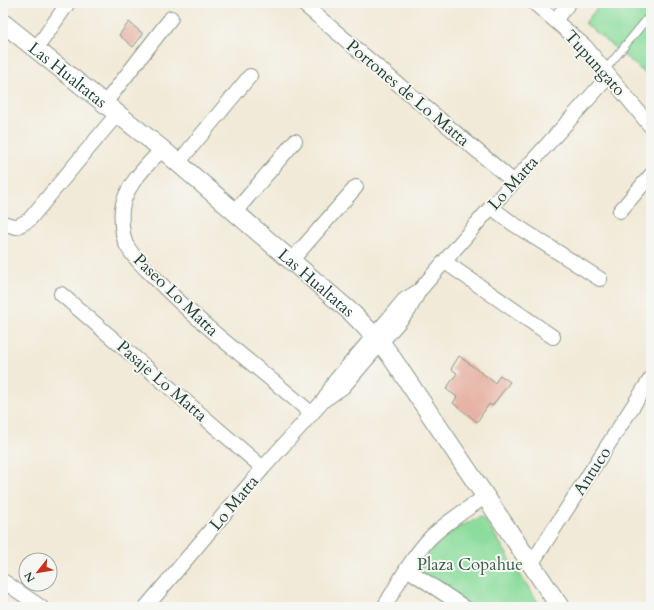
<svg xmlns="http://www.w3.org/2000/svg" width="654" height="610" font-family="Cardo,serif">
	<rect width="100%" height="100%" fill="#f6f6f2"/>
	<filter id="ink" filterUnits="userSpaceOnUse"><feTurbulence type="fractalNoise" baseFrequency=".025" numOctaves="2"/><feDisplacementMap in="SourceGraphic" scale="8" xChannelSelector="R" yChannelSelector="G"/><feConvolveMatrix kernelMatrix="1 2 1 2 8 2 1 2 1" color-interpolation-filters="sRGB"/></filter>
	<filter id="wash" filterUnits="userSpaceOnUse"><feTurbulence type="fractalNoise" baseFrequency=".012" numOctaves="4" result="noise"/><feDisplacementMap in="SourceGraphic" scale="16" xChannelSelector="R" yChannelSelector="G"/><feGaussianBlur stdDeviation="0.9" result="paint"/><feColorMatrix in="noise" values="0 0 0 0 0 0 0 0 0 0 0 0 0 0 0 0 0 1.4 0 .05"/><feComposite in="paint" operator="in"/></filter>
	<g filter="url(#wash)">
		<rect width="100%" height="100%" fill="#f2ead8"/>
		<!-- green -->
		<g fill="#8cdd9d" stroke="#568d68">
			<path d="M601,3H651V78L585,23Z"/>
			<path d="M480,517L485,520L541,607H471L417,572L431,550L454,530Z"/>
		</g>
		<g id="blocks">
			<!-- building -->
			<g fill="#e7b2a5">
				<path d="M129,22L143,34L133,47L119,35Z"/>
				<path d="M459,356L495,383L500,375L510,382L492,406L489,404L477,422L453,403L457,397L446,389L457,373L451,369Z"/>
			</g>
		</g>
	</g>
	<g filter="url(#ink)">
		<use href="#blocks" fill-opacity="0" stroke="#889486" stroke-width="1"/>
		<g fill="none" stroke-linecap="round" stroke-linejoin="round">
			<defs>
				<path id="service" d="M605,70L651,14"/>
				<g id="minor">
					<path d="M302,3L514,182"/>
					<path d="M534,3L585,46L651,127"/>
					<path d="M555,20L569,3"/>
					<path d="M36,49L68,3"/>
					<path d="M105,103L171,18"/>
					<path d="M162,149C147,166 125,185 122,209C121,219 122,235 126,244C133,258 147,270 158,281C206,330 261,369 312,414"/>
					<path d="M178,163L250,76"/>
					<path d="M491,207L512,223L600,279"/>
					<path d="M620,211L651,175"/>
					<path d="M235,212L295,141"/>
					<path d="M3,223L16,227L29,220L118,113"/>
					<path d="M291,261L356,187"/>
					<path d="M445,262L553,337"/>
					<path d="M61,294L263,468"/>
					<path d="M324,400L343,387L409,310L419,291L491,207L609,76"/>
					<path d="M532,563L651,378"/>
					<path d="M407,569L464,607"/>
					<path d="M3,581L41,607"/>
					<path d="M146,607L263,468L324,400L335,381L384,324L404,300L417,292"/>
					<path d="M384,607C398,584 411,558 430,538C446,522 467,509 486,496"/>
				</g>
				<g id="tertiary">
					<path id="s1" d="M3,23L162,149L353,314L381,343L390,355L560,607"/>
				</g>
			</defs>
			<!-- service casing -->
			<use href="#service" stroke="#889486" stroke-width="9"/>
			<!-- minor casing -->
			<use href="#minor" stroke="#889486" stroke-width="16"/>
			<!-- tertiary casing -->
			<use href="#tertiary" stroke="#889486" stroke-width="20"/>
			<!-- service -->
			<use href="#service" stroke="#fff" stroke-width="7"/>
			<!-- minor -->
			<use href="#minor" stroke="#fff" stroke-width="14"/>
			<!-- tertiary -->
			<use href="#tertiary" stroke="#fff" stroke-width="18"/>
		</g>
	</g>
	<g text-anchor="middle" dominant-baseline="central" stroke-width="4" stroke-linejoin="round" paint-order="stroke">
		<!-- street labels -->
		<g font-size="17" fill="#1f3d34" stroke="#f6f6f2">
			<text transform="translate(595 63) rotate(48)">Tupungato</text>
			<text stroke="none"><textPath href="#s1" startOffset="83">Las Hualtatas</textPath></text>
			<text transform="translate(408 93) rotate(40)">Portones de Lo Matta</text>
			<text transform="translate(513 183) rotate(-48)">Lo Matta</text>
			<text stroke="none"><textPath href="#s1" startOffset="407">Las Hualtatas</textPath></text>
			<text transform="translate(176 295) rotate(44)">Paseo Lo Matta</text>
			<text transform="translate(162 381) rotate(41)">Pasaje Lo Matta</text>
			<text transform="translate(592 471) rotate(-57)">Antuco</text>
			<text transform="translate(234 503) rotate(-50)">Lo Matta</text>
		</g>
		<!-- park labels -->
		<g font-size="17" fill="#355d49" stroke="#f6f6f2">
			<text x="470" y="564">Plaza Copahue</text>
		</g>
	</g>
	<!-- margin -->
	<rect width="654" height="610" fill="none" stroke="#f6f6f2" stroke-width="16"/>
	<!-- north arrow -->
	<g transform="translate(38 572) rotate(239)"><circle r="19" fill="#f6f6f2" stroke="#a0aca6"/>
	<path d="M0-3L7 15L0 10L-7 15Z" fill="#c8321e"/>
	<text y="-6" font-size="11" font-weight="bold" text-anchor="middle" fill="#1f3d34">N</text>
	</g>
</svg>
